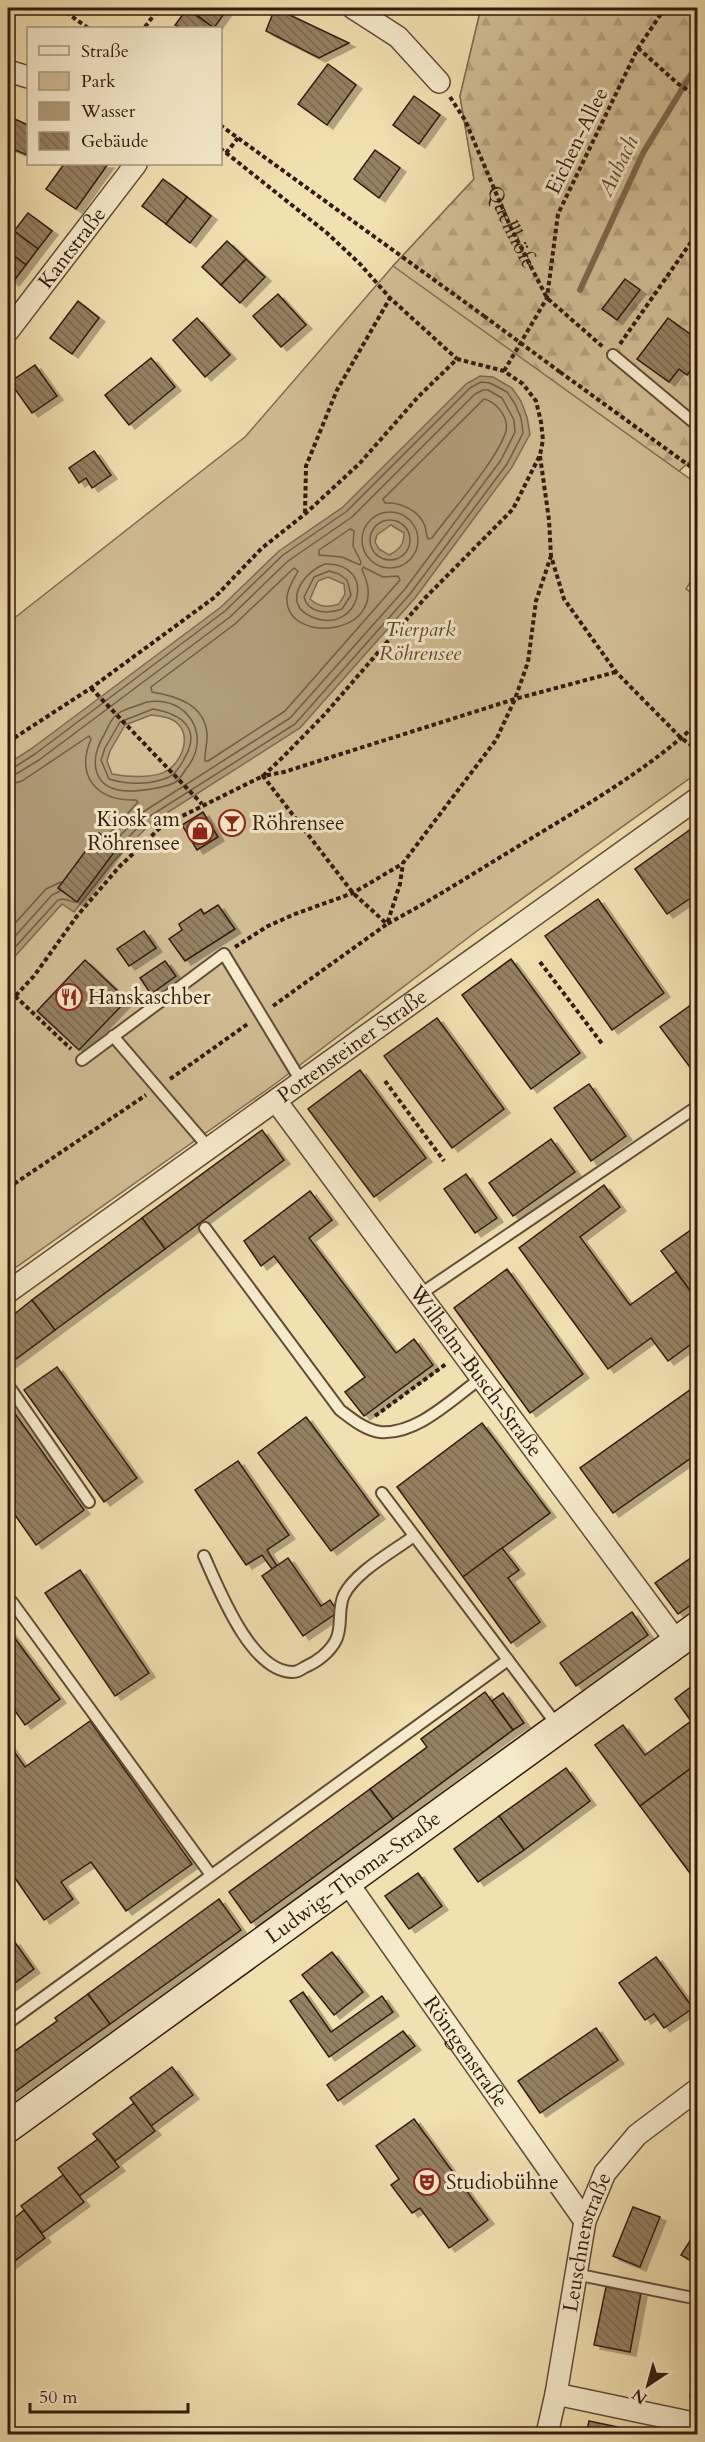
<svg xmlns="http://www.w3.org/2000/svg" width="705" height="2442" font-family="Cardo,serif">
	<defs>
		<pattern id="forest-firs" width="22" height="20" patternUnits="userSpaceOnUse" patternTransform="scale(1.5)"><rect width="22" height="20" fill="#d1be95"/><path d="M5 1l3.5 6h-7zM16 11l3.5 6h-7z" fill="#b4a37f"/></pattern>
		<pattern id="building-back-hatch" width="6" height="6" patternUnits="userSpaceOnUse" patternTransform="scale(1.5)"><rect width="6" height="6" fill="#958163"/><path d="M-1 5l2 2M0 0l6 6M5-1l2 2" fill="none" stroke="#7a6950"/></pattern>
		<filter id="shadow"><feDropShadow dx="6" dy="4" stdDeviation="0" flood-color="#0004"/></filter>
	</defs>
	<rect width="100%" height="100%" fill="#f1e0b0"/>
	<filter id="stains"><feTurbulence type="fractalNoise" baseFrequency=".00333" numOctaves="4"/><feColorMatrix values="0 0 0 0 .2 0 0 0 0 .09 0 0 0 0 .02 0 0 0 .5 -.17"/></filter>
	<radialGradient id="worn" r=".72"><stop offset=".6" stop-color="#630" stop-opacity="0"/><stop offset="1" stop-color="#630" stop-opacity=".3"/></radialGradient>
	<!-- green -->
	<path fill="#d1be95" stroke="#826c52" stroke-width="1.5" d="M481,8H697L698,454L679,471L697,484V571L686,589L697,596V773L477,931L275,1084L8,1273V623L245,437L393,266L474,179L460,96Z"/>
	<!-- forest -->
	<path fill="url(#forest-firs)" stroke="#826c52" stroke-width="1.5" d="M481,8H697L698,454L679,471L393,266L474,179L460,96Z"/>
	<!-- water -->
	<path fill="#b09d79" stroke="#7e694f" stroke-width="1.5" fill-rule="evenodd" d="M480,376L493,377L512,388L521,401L527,417L530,434L512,467L415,598L300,728L151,823L113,862L74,912L62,904L8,964V764L31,749L221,607L279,551L343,507L466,384ZM391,525L404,533C404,545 399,550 389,555L379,549L375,542L377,535ZM328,577L344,584L345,594L339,604C327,608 319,607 310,599L318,581ZM151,715C160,716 172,717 178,724C191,737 182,760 168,770C156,779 127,777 112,774L107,761L110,751L125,725Z"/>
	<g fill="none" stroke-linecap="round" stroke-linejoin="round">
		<!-- shore -->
		<g stroke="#715c44" stroke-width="1.5">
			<path d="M484,399C496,402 509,417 506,431C498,459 450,513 432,538L428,539C426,535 426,530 425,526C419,510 400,502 385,503L383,499Z"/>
			<circle cx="390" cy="540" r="28"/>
			<circle cx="390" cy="540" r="20"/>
			<path d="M350,529L354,531L353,546L361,562L360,565L342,557L319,555V550Z"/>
			<path d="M325,564C379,562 360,637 312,617C281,604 303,572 325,564Z"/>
			<path d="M363,567L383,577L398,576L400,580L285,711L208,761H205C204,753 208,743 207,733C204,704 176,696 152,692L151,687L235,624L294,568L298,571C294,579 288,587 287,597C284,647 395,636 362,570Z"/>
			<path d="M329,571L339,574L347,580L351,595L342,609C329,614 308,614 304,597L314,577Z"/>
			<path d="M147,702C188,695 213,737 186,769C183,774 179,780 174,783C163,788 146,790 134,791C93,793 87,763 105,733C108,727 111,719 117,714C125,708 138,706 147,702Z"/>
			<path d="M153,709C182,714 202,729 184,759C181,765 175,774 169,777C151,785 128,785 109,779L101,760L105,748L120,722Z"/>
			<path d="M8,768H13L35,754L225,611L283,555L347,511L470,388L481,382L490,383L507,392L515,404L521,418L523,433L507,464L410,594L295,724L147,818L119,847"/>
			<path d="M8,776L16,774L39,760L230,617L288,561L352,517L475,394L483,390H488L502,398L514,420L515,432L501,460L405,589L290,718L143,812L114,842"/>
			<path d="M8,785L22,781L89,736L91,739C75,777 97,801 136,800L138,802L106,837"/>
			<path d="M8,931L46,889L61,882"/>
			<path d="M8,944L52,895L60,891"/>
			<path d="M8,955L58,900L63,899L75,902"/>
		</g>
		<!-- stream -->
		<path stroke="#7e694f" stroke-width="6" d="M580,290L643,153L698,63"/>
	</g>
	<!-- building -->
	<g fill="url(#building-back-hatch)" stroke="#321a0f" stroke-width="1.5" filter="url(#shadow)">
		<path d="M188,8H222L226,11L214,28Z"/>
		<path d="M275,8L349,43L319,58L266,31Z"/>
		<path d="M187,9L214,28H180L175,25Z"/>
		<path d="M328,64L356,85L327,125L298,104Z"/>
		<path d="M414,96L440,115L419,144L393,125Z"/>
		<path d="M8,116L28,125L27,155L8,147Z"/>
		<path d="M375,150L400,168L379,198L354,179Z"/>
		<path d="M64,164H108L76,209L46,189Z"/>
		<path d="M163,179L187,197L166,224L142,206Z"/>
		<path d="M187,197L211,216L190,243L166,224Z"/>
		<path d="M28,213L52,231L38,249L14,231Z"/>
		<path d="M14,231L38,249L26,265L8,251V241Z"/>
		<path d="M227,241L246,259L221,285L202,267Z"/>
		<path d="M8,251L26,265L13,282L8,277Z"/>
		<path d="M246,259L265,277L240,303L221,285Z"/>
		<path d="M625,279L640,290L617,320L602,309Z"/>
		<path d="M278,294L306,325L281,347L253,316Z"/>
		<path d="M78,301L99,318L72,354L50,338Z"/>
		<path d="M197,318L230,355L205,377L173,340Z"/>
		<path d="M668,318L698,340V361L687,375L679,369L669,382L637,359Z"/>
		<path d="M151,358L175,387L129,425L105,395Z"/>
		<path d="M35,365L57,396L32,413L10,382Z"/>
		<path d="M94,451L111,475L92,488L86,478L79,483L69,468Z"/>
		<path d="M203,812L218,837L197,850L182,825Z"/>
		<path d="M698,824V893L667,914L635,869Z"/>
		<path d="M99,833L118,847L77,902L58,888Z"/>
		<path d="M598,899L664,993L612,1030L545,936Z"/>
		<path d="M218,905L235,929L185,961L169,939L182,930L179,924L201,909L204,914Z"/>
		<path d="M144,931L156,948L129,966L117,949Z"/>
		<path d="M511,959L580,1053L531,1089L462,995Z"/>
		<path d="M85,960L127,1000L79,1050L37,1011Z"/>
		<path d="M165,961L176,976L151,994L140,978Z"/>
		<path d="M698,1000V1078L660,1027Z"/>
		<path d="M437,1018L504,1109L452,1148L384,1056Z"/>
		<path d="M360,1070L426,1158L374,1197L308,1109Z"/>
		<path d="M589,1084L626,1136L591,1161L554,1108Z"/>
		<path d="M262,1130L284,1160L165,1249L142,1218Z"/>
		<path d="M551,1139L575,1172L513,1216L489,1183Z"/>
		<path d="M466,1174L497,1218L475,1233L444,1189Z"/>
		<path d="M604,1185L620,1207L580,1237L630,1305L676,1272L698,1301V1339L668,1361L651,1338L608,1369L519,1248Z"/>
		<path d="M310,1191L332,1220L309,1238L396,1353L414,1339L433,1365L364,1416L345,1392L365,1377L274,1256L261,1266L244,1241Z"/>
		<path d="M142,1218L165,1249L55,1330L32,1300Z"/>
		<path d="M698,1225V1301L661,1251Z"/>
		<path d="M507,1269L583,1374L530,1413L454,1308Z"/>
		<path d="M32,1300L55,1330L8,1365V1319Z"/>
		<path d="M57,1367L137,1478L104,1502L24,1390Z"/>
		<path d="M697,1385L698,1453L613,1513L580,1468Z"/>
		<path d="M8,1404L84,1510L36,1545L8,1505Z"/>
		<path d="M306,1417L379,1515L331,1551L258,1453Z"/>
		<path d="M482,1423L550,1513L463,1577L397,1487Z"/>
		<path d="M238,1461L289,1535L267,1550L277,1566L272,1569L262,1555L246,1565L195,1490Z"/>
		<path d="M502,1548L519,1570L508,1578L540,1622L511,1643L463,1577Z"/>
		<path d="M698,1553V1600L678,1614L655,1583Z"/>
		<path d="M288,1558L321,1606L330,1600L338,1612L303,1636L262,1576Z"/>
		<path d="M80,1570L149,1673L115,1696L45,1593Z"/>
		<path d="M632,1612L648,1635L576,1686L560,1663Z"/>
		<path d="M8,1629L60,1699L25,1725L8,1701Z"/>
		<path d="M692,1686L698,1694V1763L640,1806L595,1745L623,1725L645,1755L691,1721L675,1699Z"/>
		<path d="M485,1692L513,1730L393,1819L370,1789L427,1747L421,1739Z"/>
		<path d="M503,1693L524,1723L513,1730L492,1701Z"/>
		<path d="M90,1721L192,1864L126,1911L91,1862L61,1882L73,1899L44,1920L8,1868V1743L25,1767Z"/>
		<path d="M698,1763V1884L640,1806Z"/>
		<path d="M566,1768L590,1801L524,1850L499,1816Z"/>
		<path d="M370,1789L393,1819L251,1923L229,1892Z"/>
		<path d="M499,1816L524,1850L478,1882L454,1849Z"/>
		<path d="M418,1873L442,1906L409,1929L385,1896Z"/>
		<path d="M219,1899L241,1930L110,2024L88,1994Z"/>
		<path d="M14,1941L34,1969L8,1988V1946Z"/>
		<path d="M332,1952L363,1992L334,2015L302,1975Z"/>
		<path d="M656,1957L693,2008L664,2028L654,2014L645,2020L619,1983Z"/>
		<path d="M303,1992L331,2032L382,1996L393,2012L329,2057L290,2001Z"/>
		<path d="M88,1994L110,2024L9,2096L8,2056L57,2021L55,2018Z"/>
		<path d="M596,2028L618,2060L540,2113L518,2081Z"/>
		<path d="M403,2031L415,2046L338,2101L327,2085Z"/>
		<path d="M172,2067L193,2095L151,2126L130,2098Z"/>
		<path d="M134,2103L155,2131L115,2161L93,2134Z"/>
		<path d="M414,2119L488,2220L449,2248L420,2208L412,2213L391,2185L399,2179L376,2146Z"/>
		<path d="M98,2139L119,2167L79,2196L58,2168Z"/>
		<path d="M63,2175L84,2202L42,2233L21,2206Z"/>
		<path d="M633,2207L660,2217L640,2267L613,2256Z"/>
		<path d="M24,2210L45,2238L8,2266V2223Z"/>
		<path d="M698,2228V2265L681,2255Z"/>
		<path d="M606,2287L641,2293L630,2352L594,2345Z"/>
		<path d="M696,2371H698V2398L690,2396Z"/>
		<path d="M589,2421L618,2427L616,2434H586Z"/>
		<path d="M275,2430L303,2431L306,2434H270Z"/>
	</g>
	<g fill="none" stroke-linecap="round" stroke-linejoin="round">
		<defs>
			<g id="lane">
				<path d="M613,355L698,426"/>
				<path d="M113,1036L208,1147"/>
				<path d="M82,1060L224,954L301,1081"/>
				<path d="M205,1228L340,1410C352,1419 365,1430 380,1432C417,1435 452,1399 480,1379"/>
				<path d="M419,1295L695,1108"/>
				<path d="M8,1385L89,1502"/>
				<path d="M382,1493L557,1725"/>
				<path d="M204,1556C218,1587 251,1673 293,1672C297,1672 302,1669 305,1667C317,1662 330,1652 336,1640C343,1626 337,1609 344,1595C355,1572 394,1551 414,1536"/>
				<path d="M8,1606L12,1602L211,1875"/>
				<path d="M8,2023L508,1660"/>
				<path d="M575,2274L698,2299"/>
			</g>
			<g id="street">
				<path d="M353,8L398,37L439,82"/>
				<path d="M8,71L28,77"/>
				<path id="s2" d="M8,331L136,164"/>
				<path id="s3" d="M276,1101L677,1642"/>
				<path id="s4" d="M8,1292L698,798"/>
				<path id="s5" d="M347,1882L585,2221"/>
				<path d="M556,2394L698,2424"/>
				<path id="s6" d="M547,2434L556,2394L585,2221L605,2173L637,2135L698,2089"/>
			</g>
			<g id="secondary">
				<path id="s7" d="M8,2127L698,1627"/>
			</g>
		</defs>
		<!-- lane casing -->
		<use href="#lane" stroke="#624c37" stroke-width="14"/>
		<!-- street casing -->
		<use href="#street" stroke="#624c37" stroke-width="24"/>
		<!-- secondary casing -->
		<use href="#secondary" stroke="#321a0f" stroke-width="33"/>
		<!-- path -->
		<g stroke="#321a0f" stroke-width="4" stroke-dasharray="4.5 3" stroke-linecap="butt">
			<path d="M60,8L88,28"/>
			<path d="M145,27L159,8"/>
			<path d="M638,48L677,83L698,97"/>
			<path id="s1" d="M450,97L465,120L510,226L547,298L603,347"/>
			<path d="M220,125L484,316"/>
			<path d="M220,148L327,233L360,264L390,298L457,359"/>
			<path d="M226,153L238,138"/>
			<path d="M620,344L698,232"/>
			<path d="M504,371L547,298L558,214L638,48L665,8"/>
			<path d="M560,372L698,472"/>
			<path d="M540,456L549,520L551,556L564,599L616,672L681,738L698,750"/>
			<path d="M305,513L306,466L337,390L390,298"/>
			<path d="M616,672L515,699L284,772L263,776L353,893L387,924C432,900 474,873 517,847C579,809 644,773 698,723"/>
			<path d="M91,688L202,804"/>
			<path d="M8,742L91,688L215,597L262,548L305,514L360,463L418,397L457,359L504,371L523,384L536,401L541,422L543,440L540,455L513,509L425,598L325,714L283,757L263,776L162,826L119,867L77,916L34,976L8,1004"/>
			<path d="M235,947L268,926L295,914L353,893L402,864"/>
			<path d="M540,962L603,1045"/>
			<path d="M15,996L71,1049"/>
			<path d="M273,1006L387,924L400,884L403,863L496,740L515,699L528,662L536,601L551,556"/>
			<path d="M170,1079L249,1023"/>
			<path d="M385,1081L444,1161"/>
			<path d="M8,1188L146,1095"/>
			<path d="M375,1416L446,1364"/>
		</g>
		<!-- lane -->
		<use href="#lane" stroke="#f6ebcc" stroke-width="10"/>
		<!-- street -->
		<use href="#street" stroke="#f6ebcc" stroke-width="21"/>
		<!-- secondary -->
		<use href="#secondary" stroke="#f6ebcc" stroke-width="30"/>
		<!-- path-bridge -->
		<path stroke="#321a0f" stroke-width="4" stroke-dasharray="4.5 3" stroke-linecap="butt" d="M484,316L560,372"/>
	</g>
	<!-- icons -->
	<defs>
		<symbol id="bar-ring" viewBox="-11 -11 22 22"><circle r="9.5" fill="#f6ebcc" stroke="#8f2418" stroke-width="1.5"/><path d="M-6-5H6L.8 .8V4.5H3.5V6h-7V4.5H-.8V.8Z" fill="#8f2418"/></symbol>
		<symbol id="shop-ring" viewBox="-11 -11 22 22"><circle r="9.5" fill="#f6ebcc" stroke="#8f2418" stroke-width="1.5"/><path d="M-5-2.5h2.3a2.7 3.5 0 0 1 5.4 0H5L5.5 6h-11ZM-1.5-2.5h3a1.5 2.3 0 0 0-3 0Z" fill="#8f2418"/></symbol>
		<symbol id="restaurant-ring" viewBox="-11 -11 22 22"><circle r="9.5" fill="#f6ebcc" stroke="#8f2418" stroke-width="1.5"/><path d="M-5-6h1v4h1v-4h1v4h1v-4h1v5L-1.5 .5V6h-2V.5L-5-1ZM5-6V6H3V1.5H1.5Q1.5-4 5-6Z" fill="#8f2418"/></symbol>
		<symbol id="theatre-ring" viewBox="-11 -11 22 22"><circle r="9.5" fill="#f6ebcc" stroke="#8f2418" stroke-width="1.5"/><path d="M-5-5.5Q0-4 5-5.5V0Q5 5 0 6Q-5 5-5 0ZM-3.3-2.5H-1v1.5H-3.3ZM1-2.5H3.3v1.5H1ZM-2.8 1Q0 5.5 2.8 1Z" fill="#8f2418"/></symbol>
	</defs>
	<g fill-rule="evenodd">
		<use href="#bar-ring" x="217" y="808" width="30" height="30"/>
		<use href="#shop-ring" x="185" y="816" width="30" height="30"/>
		<use href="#restaurant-ring" x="54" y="982" width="30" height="30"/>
		<use href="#theatre-ring" x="412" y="2167" width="30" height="30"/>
	</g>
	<g text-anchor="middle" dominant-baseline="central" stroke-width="6" stroke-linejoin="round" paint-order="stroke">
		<!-- street labels -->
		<g font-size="21" fill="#321a0f" stroke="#f6ebcc">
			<text transform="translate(577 141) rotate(-64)">Eichen-Allee</text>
			<text stroke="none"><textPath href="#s1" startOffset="144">Quellhöfe</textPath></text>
			<text stroke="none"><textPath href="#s2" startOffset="105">Kantstraße</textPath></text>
			<text stroke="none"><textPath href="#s4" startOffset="423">Pottensteiner Straße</textPath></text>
			<text stroke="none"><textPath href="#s3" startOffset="336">Wilhelm-Busch-Straße</textPath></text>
			<text stroke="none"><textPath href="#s7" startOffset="426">Ludwig-Thoma-Straße</textPath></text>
			<text stroke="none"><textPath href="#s5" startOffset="207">Röntgenstraße</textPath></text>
			<text stroke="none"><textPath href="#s6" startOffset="196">Leuschnerstraße</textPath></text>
		</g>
		<!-- park labels -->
		<g font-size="21" font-style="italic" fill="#624b37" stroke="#f6ebcc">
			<text x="420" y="629">Tierpark<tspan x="420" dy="24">Röhrensee</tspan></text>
		</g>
		<!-- poi labels -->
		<g font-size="21" fill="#321a0f" stroke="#f6ebcc" text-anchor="start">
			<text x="180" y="819" text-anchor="end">Kiosk am<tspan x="180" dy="24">Röhrensee</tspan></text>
			<text x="252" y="823">Röhrensee</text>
			<text x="88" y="997">Hanskaschber</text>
			<text x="446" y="2182">Studiobühne</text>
		</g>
		<!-- water labels -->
		<g font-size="22" font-style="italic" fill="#644e39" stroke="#f6ebcc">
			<text transform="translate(618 166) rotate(-64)">Aubach</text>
		</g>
	</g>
	<!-- margin -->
	<rect width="705" height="2442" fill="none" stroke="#f1e0b0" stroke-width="30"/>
	<rect x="9" y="9" width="687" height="2424" fill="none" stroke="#321a0f" stroke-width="3"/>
	<rect x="15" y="15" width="675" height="2412" fill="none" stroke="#321a0f" stroke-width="1.5"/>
	<!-- legend -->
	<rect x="27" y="27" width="195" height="138" fill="#f6ebcc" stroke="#a89780" stroke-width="1.5"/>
	<rect x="39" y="46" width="30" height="9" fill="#f6ebcc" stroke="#a89780" stroke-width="1.5"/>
	<text x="81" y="57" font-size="18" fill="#321a0f">Straße</text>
	<rect x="39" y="72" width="30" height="18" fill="#d1be95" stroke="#a89780" stroke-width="1.5"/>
	<text x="81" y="87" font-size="18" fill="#321a0f">Park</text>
	<rect x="39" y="102" width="30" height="18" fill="#b09d79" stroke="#a89780" stroke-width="1.5"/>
	<text x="81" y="117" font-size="18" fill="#321a0f">Wasser</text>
	<rect x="39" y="132" width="30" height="18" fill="url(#building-back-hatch)" stroke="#a89780" stroke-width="1.5"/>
	<text x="81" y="147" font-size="18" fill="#321a0f">Gebäude</text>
	<!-- north arrow -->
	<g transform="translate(648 2385) rotate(216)" stroke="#f6ebcc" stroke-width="4.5" paint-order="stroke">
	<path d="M0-4.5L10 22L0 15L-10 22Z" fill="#321a0f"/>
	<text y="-9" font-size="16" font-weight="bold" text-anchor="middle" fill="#321a0f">N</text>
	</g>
	<!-- scale -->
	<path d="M30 2403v9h158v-9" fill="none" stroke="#321a0f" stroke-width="3"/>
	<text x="39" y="2403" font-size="18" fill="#321a0f" stroke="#f6ebcc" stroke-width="4.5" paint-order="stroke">50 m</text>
	<rect width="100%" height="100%" filter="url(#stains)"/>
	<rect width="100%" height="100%" fill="url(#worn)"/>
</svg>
